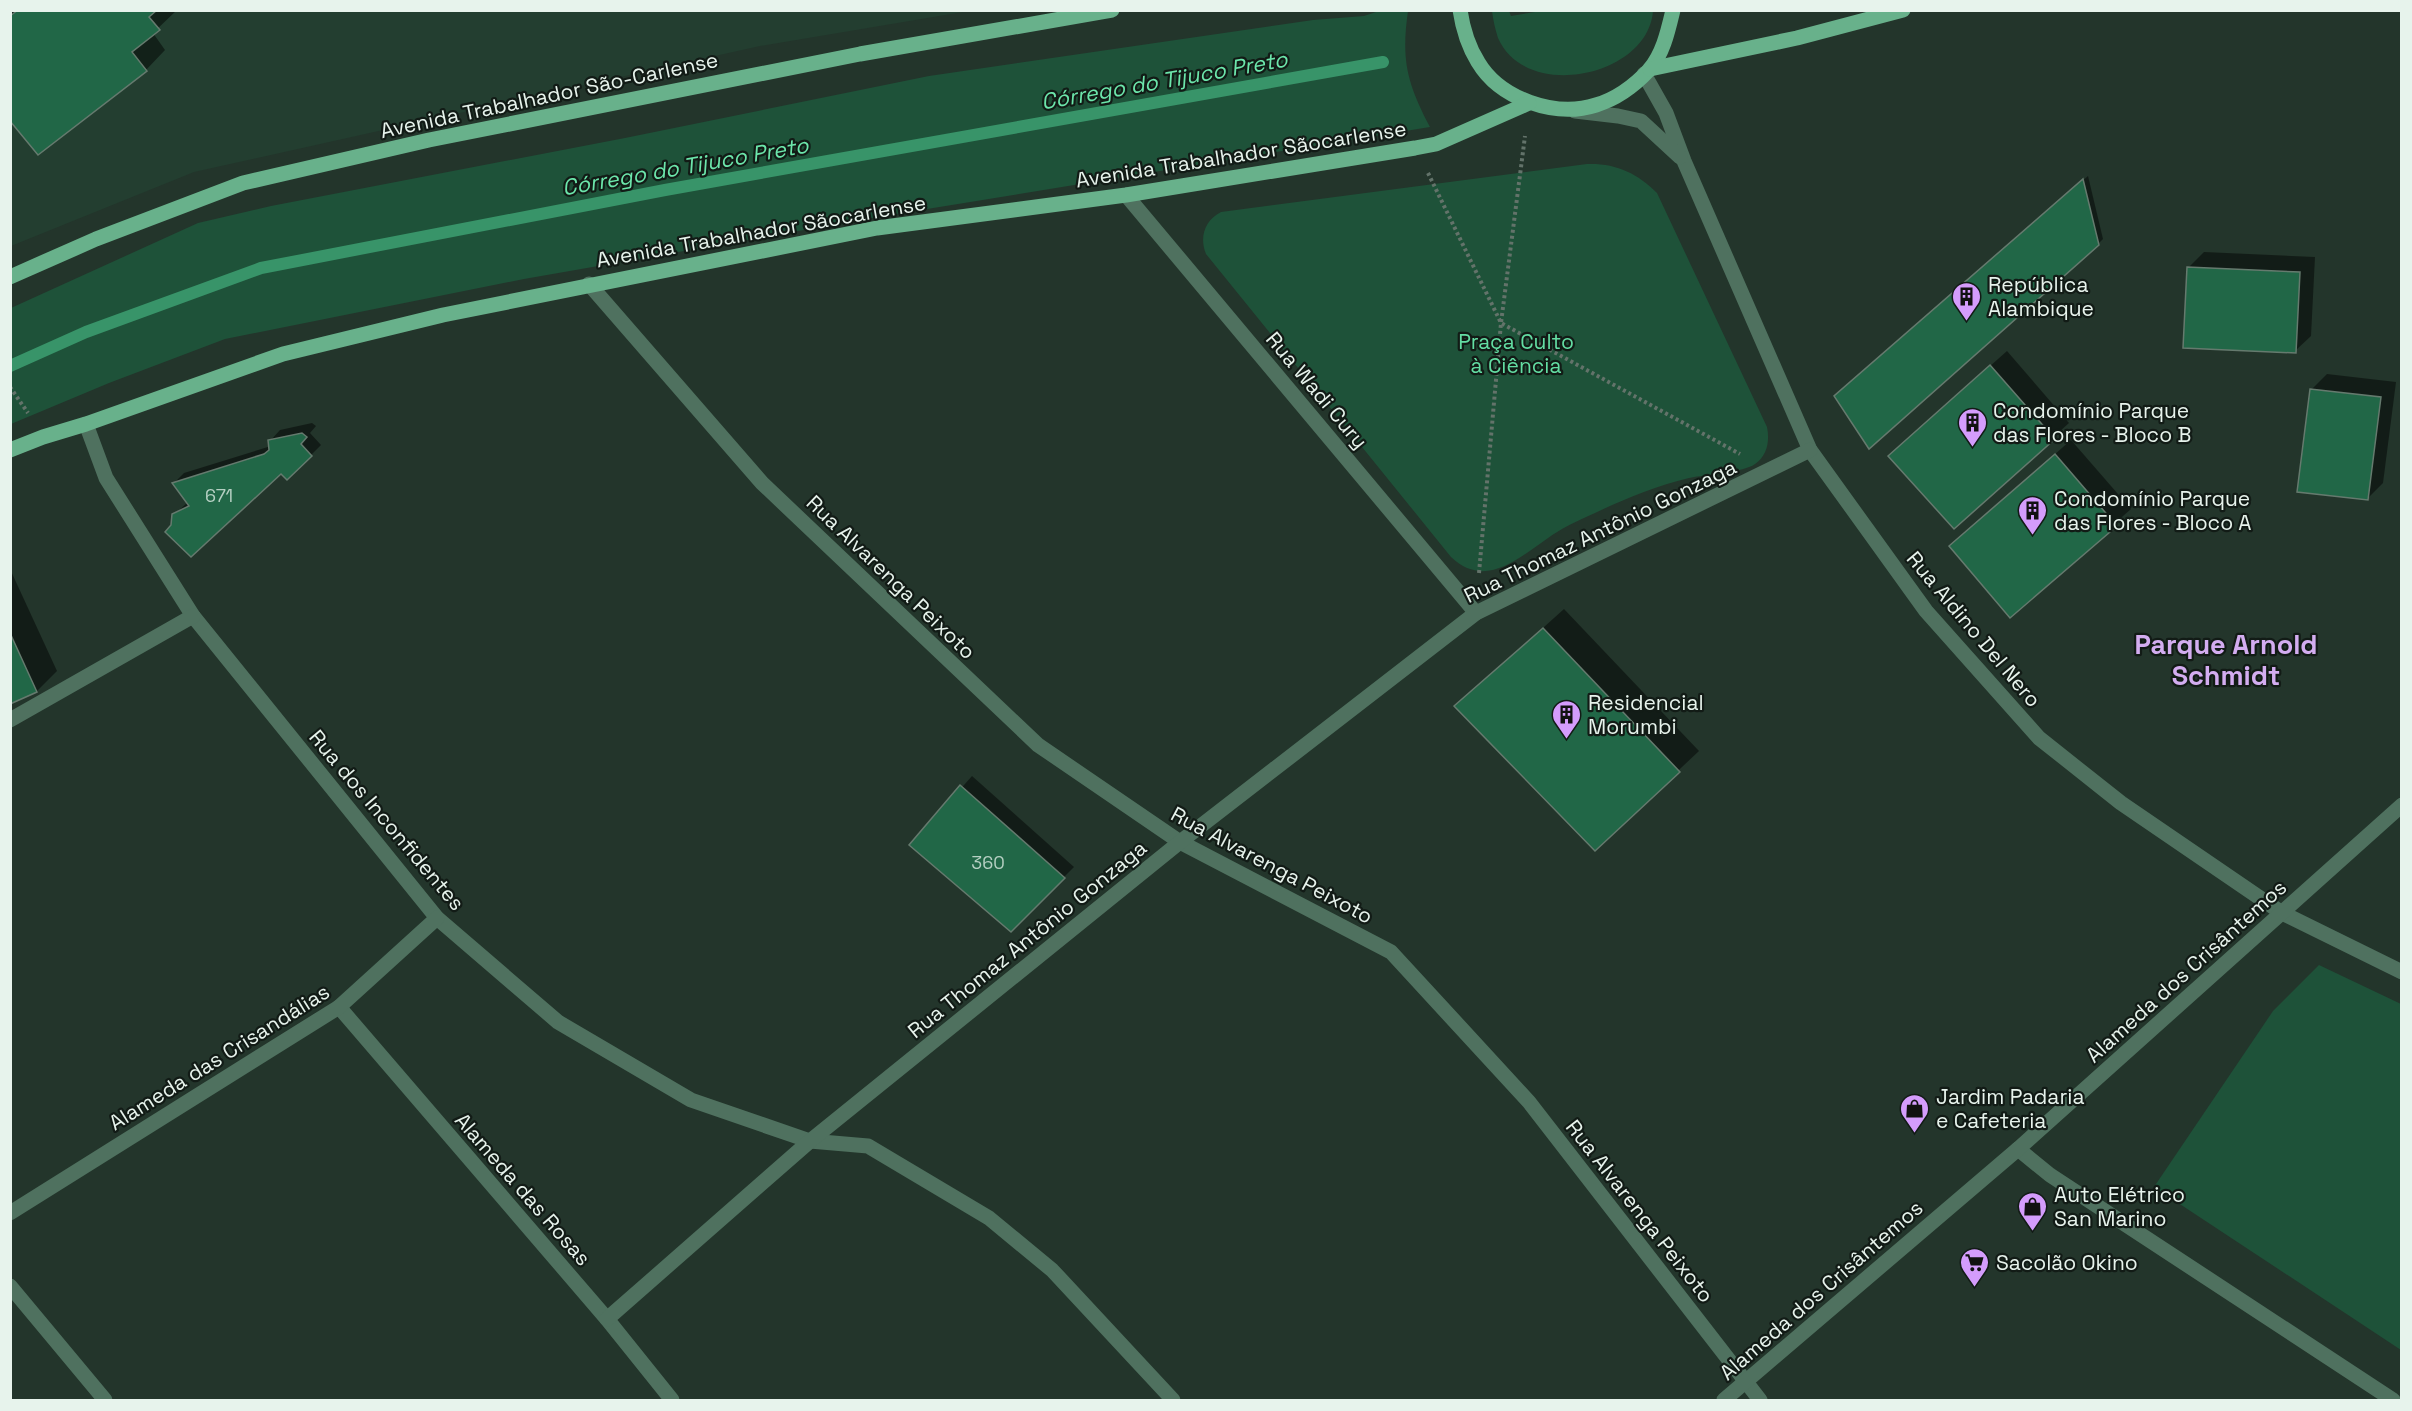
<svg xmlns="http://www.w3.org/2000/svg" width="2412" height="1411" font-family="'Space Grotesk',sans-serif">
	<rect width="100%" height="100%" fill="#23352b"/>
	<!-- built -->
	<path fill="#233e30" d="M11,11H969L760,46L194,172L11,246Z"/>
	<!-- green -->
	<g fill="#1e5239">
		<path d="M1382,10L1408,11C1401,60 1407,83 1430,127L884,216L524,279L225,339L109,383L11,424V308L198,223L271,206L625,138L929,76L1313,20L1364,16Z"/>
		<path d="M1541,11V10L1653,11C1648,77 1526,102 1498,38C1495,29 1493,19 1492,11H1509L1511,16Z"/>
		<path d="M1587,164C1616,163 1637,173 1657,193L1767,427C1770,441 1767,456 1755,464C1745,472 1703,475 1689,478C1656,486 1624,499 1595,513C1584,518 1572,523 1562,529C1527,549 1490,594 1451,557L1206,254C1199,237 1205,220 1221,212Z"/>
		<path d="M2319,965L2401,1004V1350L2154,1187L2273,1011Z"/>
	</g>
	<!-- shadow -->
	<g fill="#0007">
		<path d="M15,10H177L153,33L165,50L146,70L10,118V14Z"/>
		<path d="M2088,176L2103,239L2098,244L1840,392Z"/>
		<path d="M2204,252L2315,257L2311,336L2295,351L2189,267Z"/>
		<path d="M2007,351L2069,423L1954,527L1906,441Z"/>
		<path d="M2327,374L2396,382L2383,483L2367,499L2311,390Z"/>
		<path d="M312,423L316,426L310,433L321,445L311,455L173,526L174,515L188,502L174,483L184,473L271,446L270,441L280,430Z"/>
		<path d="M2071,440L2131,509L2010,616L1951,546Z"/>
		<path d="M10,569L57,671L37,691L10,702Z"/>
		<path d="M1564,609L1699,751L1595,849L1456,706Z"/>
		<path d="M972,776L1074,867L1011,930L911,845Z"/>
	</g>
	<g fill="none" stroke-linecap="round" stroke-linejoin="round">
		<!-- stream -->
		<path stroke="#389469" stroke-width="12" d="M10,366L86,332L261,268L665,190L1383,62"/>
	</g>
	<!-- building -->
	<g fill="#216747" stroke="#657a6e" stroke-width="1.5">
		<path d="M18,10H157L149,17L160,30L132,52L147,71L38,155L10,121V16Z"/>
		<path d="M2083,179L2099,245L1869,449L1834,396Z"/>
		<path d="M2187,267L2300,272L2296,353L2183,348Z"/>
		<path d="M1990,365L2055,439L1954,529L1888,456Z"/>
		<path d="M2310,389L2381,397L2368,500L2297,492Z"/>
		<path d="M302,433L307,437L301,444L312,456L287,480L281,474L191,557L165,532L171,525L172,514L189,506L172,483L264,454L269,450L268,440Z"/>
		<path d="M2055,454L2117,526L2010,618L1949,546Z"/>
		<path d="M1543,628L1680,772L1595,851L1454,706Z"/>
		<path d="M10,633L37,692L10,704Z"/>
		<path d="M960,785L1065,878L1011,932L909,845Z"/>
	</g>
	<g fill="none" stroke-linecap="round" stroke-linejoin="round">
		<!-- path -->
		<g stroke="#63736a" stroke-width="4" stroke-dasharray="3 3" stroke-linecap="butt">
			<path d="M1428,173L1501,323L1740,454"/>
			<path d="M10,387L28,413"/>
			<path d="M1479,573L1501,323L1525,136"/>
		</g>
		<!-- minor -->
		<g stroke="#4f715f" stroke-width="15">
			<path d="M1644,74L1666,113L1684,161L1810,450L1926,611L2039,738L2121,803L2282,913L2402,972"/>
			<path d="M1575,111L1618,116L1641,121L1680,157"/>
			<path d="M1126,195L1476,613"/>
			<path d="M589,284L762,483L1038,745L1180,842L1391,952L1529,1102L1760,1400"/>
			<path d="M86,424L106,478L193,616L437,918L558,1022L691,1100L810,1141L868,1146L989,1218L1052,1270L1173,1400"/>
			<path d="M10,720L193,616"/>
			<path d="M339,1007L607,1319L672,1400"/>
			<path d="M2018,1149L2050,1175L2393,1400"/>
			<path d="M10,1213L339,1007L437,918"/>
			<path d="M10,1286L105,1400"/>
			<path d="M607,1319L810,1141L1180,842L1476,613L1810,450"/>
			<path d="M1724,1400L2018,1149L2402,805"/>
		</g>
		<!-- major -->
		<g stroke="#68b18b" stroke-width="15">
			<path d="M1460,10C1463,30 1468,46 1478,62C1500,99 1555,118 1596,105C1616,99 1635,85 1649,70C1663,54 1668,31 1673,10"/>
			<path d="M1650,69L1797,38L1903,10"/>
			<path d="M10,277L96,239L243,183L429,140L860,54L1112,10"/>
			<path d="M10,450L43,437L86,424L283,354L443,315L877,228L1126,195L1415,148L1436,144L1529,103"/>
		</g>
	</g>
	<!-- icons -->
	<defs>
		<symbol id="building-pin" viewBox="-11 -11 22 30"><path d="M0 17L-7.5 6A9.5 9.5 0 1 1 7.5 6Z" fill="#d49cfc" stroke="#121b16"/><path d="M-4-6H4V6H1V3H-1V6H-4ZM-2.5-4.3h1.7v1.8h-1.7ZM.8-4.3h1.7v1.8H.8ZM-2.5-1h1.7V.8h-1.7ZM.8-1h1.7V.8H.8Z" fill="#111"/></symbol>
		<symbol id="shop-pin" viewBox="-11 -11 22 30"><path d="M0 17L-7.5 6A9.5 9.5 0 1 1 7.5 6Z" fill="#d49cfc" stroke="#121b16"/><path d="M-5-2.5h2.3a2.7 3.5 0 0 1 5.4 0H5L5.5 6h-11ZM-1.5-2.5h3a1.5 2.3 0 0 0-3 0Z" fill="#111"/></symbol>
		<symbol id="supermarket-pin" viewBox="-11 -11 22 30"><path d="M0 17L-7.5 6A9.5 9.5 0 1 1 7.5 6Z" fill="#d49cfc" stroke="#121b16"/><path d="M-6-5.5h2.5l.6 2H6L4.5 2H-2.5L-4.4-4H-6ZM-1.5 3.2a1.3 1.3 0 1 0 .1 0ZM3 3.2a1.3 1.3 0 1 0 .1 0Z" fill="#111"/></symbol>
	</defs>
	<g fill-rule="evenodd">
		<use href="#building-pin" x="1950" y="280" width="33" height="45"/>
		<use href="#building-pin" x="1956" y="406" width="33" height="45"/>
		<use href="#building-pin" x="2016" y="494" width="33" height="45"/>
		<use href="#building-pin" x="1550" y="698" width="33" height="45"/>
		<use href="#shop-pin" x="1898" y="1092" width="33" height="45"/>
		<use href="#shop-pin" x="2016" y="1190" width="33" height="45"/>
		<use href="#supermarket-pin" x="1958" y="1246" width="33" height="45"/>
	</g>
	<g text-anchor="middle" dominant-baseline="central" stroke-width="4.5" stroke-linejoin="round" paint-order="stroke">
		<!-- number labels -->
		<g font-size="18" fill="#b6d0c3">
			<text x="219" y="495">671</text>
			<text x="988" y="862">360</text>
		</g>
		<!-- street labels -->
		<g font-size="21" fill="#e7f3ec" stroke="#121b16">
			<text transform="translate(549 95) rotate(-12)">Avenida Trabalhador São-Carlense</text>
			<text transform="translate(1241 154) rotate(-9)">Avenida Trabalhador Sãocarlense</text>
			<text transform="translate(761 231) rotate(-10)">Avenida Trabalhador Sãocarlense</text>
			<text transform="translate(1317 390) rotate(50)">Rua Wadi Cury</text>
			<text transform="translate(1600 531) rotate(-26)">Rua Thomaz Antônio Gonzaga</text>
			<text transform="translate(891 577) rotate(44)">Rua Alvarenga Peixoto</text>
			<text transform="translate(1974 629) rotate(50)">Rua Aldino Del Nero</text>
			<text transform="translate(387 820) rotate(50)">Rua dos Inconfidentes</text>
			<text transform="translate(1272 865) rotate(28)">Rua Alvarenga Peixoto</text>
			<text transform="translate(1027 939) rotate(-39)">Rua Thomaz Antônio Gonzaga</text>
			<text transform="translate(2186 971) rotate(-42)">Alameda dos Crisântemos</text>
			<text transform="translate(219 1057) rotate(-32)">Alameda das Crisandálias</text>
			<text transform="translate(523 1189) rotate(49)">Alameda das Rosas</text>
			<text transform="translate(1640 1211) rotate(52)">Rua Alvarenga Peixoto</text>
			<text transform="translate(1821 1290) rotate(-41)">Alameda dos Crisântemos</text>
		</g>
		<!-- poi labels -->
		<g font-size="21" fill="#e7f3ec" stroke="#121b16" text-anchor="start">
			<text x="1988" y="284">República<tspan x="1988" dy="24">Alambique</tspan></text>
			<text x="1993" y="410">Condomínio Parque<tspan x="1993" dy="24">das Flores - Bloco B</tspan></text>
			<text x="2054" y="498">Condomínio Parque<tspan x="2054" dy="24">das Flores - Bloco A</tspan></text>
			<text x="1588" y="702">Residencial<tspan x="1588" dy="24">Morumbi</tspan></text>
			<text x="1936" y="1096">Jardim Padaria<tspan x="1936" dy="24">e Cafeteria</tspan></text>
			<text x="2054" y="1194">Auto Elétrico<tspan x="2054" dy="24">San Marino</tspan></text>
			<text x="1996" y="1262">Sacolão Okino</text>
		</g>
		<!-- park labels -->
		<g font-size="21" fill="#63dea3" stroke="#121b16">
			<text x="1516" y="341">Praça Culto<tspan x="1516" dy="24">à Ciência</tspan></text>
		</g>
		<!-- water labels -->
		<g font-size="22" font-style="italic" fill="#6ce6ab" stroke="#121b16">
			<text transform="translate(1164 80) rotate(-10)">Córrego do Tijuco Preto</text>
			<text transform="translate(685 166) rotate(-10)">Córrego do Tijuco Preto</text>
		</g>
		<!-- district labels -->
		<g font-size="27" font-weight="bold" fill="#d3adf0" stroke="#121b16">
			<text x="2226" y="644">Parque Arnold<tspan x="2226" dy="31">Schmidt</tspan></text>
		</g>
	</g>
	<!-- border -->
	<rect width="2412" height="1411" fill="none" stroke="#e7f3ec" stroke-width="24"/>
</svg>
